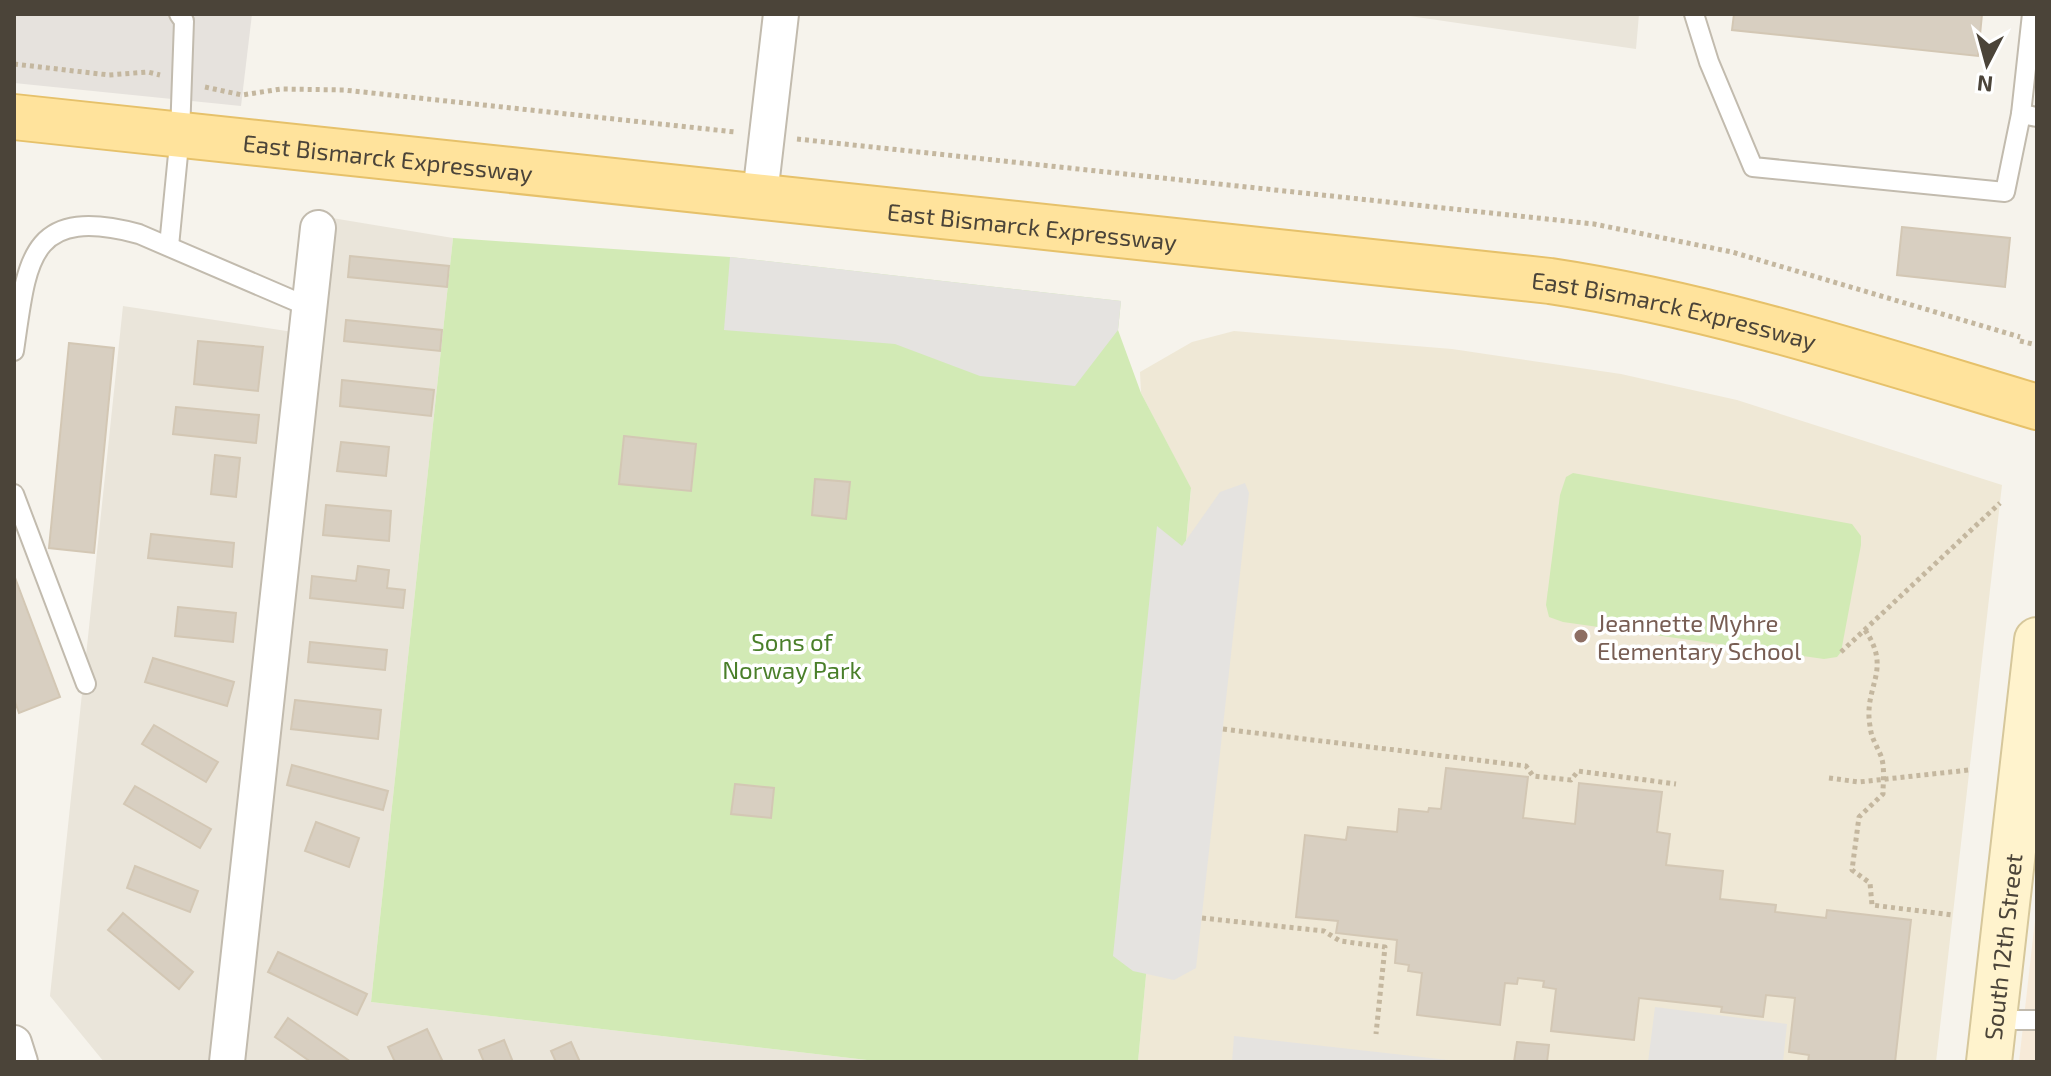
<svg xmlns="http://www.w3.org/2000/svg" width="2051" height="1076" font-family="'Exo 2',sans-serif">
	<rect width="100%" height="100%" fill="#f6f3ec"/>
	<!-- residential -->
	<g fill="#eae5da">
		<path d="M1396,14H1639L1636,49Z"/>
		<path d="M332,218L453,238L371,1002L884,1062H104L50,996L123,306L319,336Z"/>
	</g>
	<!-- commercial -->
	<path fill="#f7ead8" d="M2037,902V1062H2019Z"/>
	<!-- industrial -->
	<path fill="#e6e2dd" d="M14,14H252L241,106L14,83Z"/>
	<!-- education -->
	<path fill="#efe8d6" d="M1234,331L1452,349L1621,374L1737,400L2002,485L1936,1062H1138L1191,489L1141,393L1140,372L1192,342Z"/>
	<!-- green -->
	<g fill="#d2eab5">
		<path d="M453,238L730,257L1121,301L1118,330L1141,393L1191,488L1138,1062H884L371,1002Z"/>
		<path d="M1573,473L1852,524L1861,536V545L1841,652L1837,657L1824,659L1563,622L1549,617L1546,605L1560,495L1566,477Z"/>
	</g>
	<!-- parking -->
	<g fill="#e5e3e0">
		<path d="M730,257L1121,301L1118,330L1075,386L980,376L895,344L724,330Z"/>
		<path d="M1245,483L1249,493L1196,968L1174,980L1133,971L1113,956L1157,526L1182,546L1220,492Z"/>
		<path d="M1655,1007L1787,1024L1783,1062H1648Z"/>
		<path d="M1234,1036L1466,1062H1232Z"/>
	</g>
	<!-- building -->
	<g fill="#d8cfc1" stroke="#d3c7b4" stroke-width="2">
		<path d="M1734,14H1982L1978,56L1732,30Z"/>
		<path d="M1902,227L2010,238L2005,287L1897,275Z"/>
		<path d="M350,256L449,266L447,287L348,277Z"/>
		<path d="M346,320L442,330L440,351L344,341Z"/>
		<path d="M198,341L263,347L258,391L194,384Z"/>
		<path d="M69,343L114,348L94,553L49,548Z"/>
		<path d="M342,380L434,390L431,416L340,406Z"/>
		<path d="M176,407L259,415L256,443L173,434Z"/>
		<path d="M624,436L696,444L691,491L619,484Z"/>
		<path d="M341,442L389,447L386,476L337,471Z"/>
		<path d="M215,455L240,458L236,497L211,494Z"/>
		<path d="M815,479L850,482L846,519L812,515Z"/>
		<path d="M326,505L391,511L389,541L323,535Z"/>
		<path d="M151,534L234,543L232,567L148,558Z"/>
		<path d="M358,566L389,570L387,588L405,590L403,608L310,598L312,576L356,581Z"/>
		<path d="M14,575L60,697L19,713L14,699Z"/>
		<path d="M178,607L236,613L233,642L175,636Z"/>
		<path d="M310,642L387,650L385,670L308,662Z"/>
		<path d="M153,658L234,682L227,706L145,682Z"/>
		<path d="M295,700L381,710L378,739L291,729Z"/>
		<path d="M154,725L218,762L206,782L142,744Z"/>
		<path d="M292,765L388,791L383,810L287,785Z"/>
		<path d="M1446,768L1528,777L1523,818L1575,824L1579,783L1662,792L1657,832L1670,834L1666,865L1723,871L1720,899L1776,905L1775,912L1826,918L1827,910L1911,920L1895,1062H1808L1809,1055L1789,1052L1795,998L1766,995L1763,1017L1721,1012L1722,1007L1639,998L1634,1040L1551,1031L1556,989L1543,987L1544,981L1518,978L1517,984L1505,983L1500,1025L1417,1015L1422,973L1408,971L1409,965L1395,963L1397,940L1336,933L1338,921L1296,917L1305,835L1346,840L1348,827L1397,832L1399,809L1428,812L1429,808L1441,809Z"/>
		<path d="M735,784L774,788L771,818L731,814Z"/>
		<path d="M135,786L211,829L200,848L124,804Z"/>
		<path d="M316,822L359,838L349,867L305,851Z"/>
		<path d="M135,866L198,891L190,912L127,888Z"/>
		<path d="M123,913L193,972L179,989L108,930Z"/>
		<path d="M278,952L367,994L357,1015L268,972Z"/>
		<path d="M288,1018L351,1062H311L275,1037Z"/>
		<path d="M427,1029L443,1062H395L388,1047Z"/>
		<path d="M504,1040L513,1062H484L479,1050Z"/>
		<path d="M571,1042L580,1062H556L551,1051Z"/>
		<path d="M1517,1042L1549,1045L1547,1062H1514Z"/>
	</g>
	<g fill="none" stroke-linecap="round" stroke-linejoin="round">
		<defs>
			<g id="lane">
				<path d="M1694,14L1709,62L1753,167L2005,192L2021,114L2037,117"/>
				<path d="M2021,114L2032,14"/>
				<path d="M169,246L180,134L184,21L179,14"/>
				<path d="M14,351C27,263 27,204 139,234L309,307"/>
				<path d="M14,494L86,684"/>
				<path d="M1994,1020H2037"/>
			</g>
			<g id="street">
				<path d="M760,195L781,14"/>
				<path d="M14,1043L20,1062"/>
				<path d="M227,1062L318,228"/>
			</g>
			<g id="secondary">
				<path id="s1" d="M1989,1062L2037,640"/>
			</g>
			<g id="primary">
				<path id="s2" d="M14,117L1550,281C1716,306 1876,359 2037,407"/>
			</g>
		</defs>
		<!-- lane casing -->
		<use href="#lane" stroke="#c2bbae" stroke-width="22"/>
		<!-- street casing -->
		<use href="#street" stroke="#c2bbae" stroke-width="38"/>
		<!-- secondary casing -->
		<use href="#secondary" stroke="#d6c79b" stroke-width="48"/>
		<!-- primary casing -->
		<use href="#primary" stroke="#e6c16a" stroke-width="48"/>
		<!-- path -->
		<g stroke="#c4b79f" stroke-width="5" stroke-dasharray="4 4" stroke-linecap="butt">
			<path d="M14,64L109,75L148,72L160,75"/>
			<path d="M205,87L242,95L281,89L344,90L735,132"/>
			<path d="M797,139L1594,224L1732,252L2020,337"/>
			<path d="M2020,341L2037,345"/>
			<path d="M1865,630C1893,671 1863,686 1870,726C1871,738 1877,746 1881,756C1885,767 1883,782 1883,794L1859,817L1852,870L1870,883L1872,905L1952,915"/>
			<path d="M1841,652L2000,503"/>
			<path d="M1223,729L1526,766L1533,776L1571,780L1578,771L1676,784"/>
			<path d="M1829,778L1859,782L1969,770"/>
			<path d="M1202,918L1324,931L1340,941L1385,947L1376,1034"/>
		</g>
		<!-- lane -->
		<use href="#lane" stroke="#fff" stroke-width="18"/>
		<!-- street -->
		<use href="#street" stroke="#fff" stroke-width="34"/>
		<!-- secondary -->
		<use href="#secondary" stroke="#fff3cd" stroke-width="44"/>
		<!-- primary -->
		<use href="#primary" stroke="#ffe39c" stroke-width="44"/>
	</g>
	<!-- markers -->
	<circle fill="#8d6e63" stroke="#fff" stroke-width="3" cx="1581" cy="636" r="8"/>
	<g text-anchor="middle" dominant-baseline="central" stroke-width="7" stroke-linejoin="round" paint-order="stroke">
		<!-- street labels -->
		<g font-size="24" fill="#4b4439" stroke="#fff">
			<text stroke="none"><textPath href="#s2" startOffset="376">East Bismarck Expressway</textPath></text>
			<text stroke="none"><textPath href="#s2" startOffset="1024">East Bismarck Expressway</textPath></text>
			<text stroke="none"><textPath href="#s2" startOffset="1672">East Bismarck Expressway</textPath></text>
			<text stroke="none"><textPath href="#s1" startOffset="116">South 12th Street</textPath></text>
		</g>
		<!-- education labels -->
		<g font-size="24" fill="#785e54" stroke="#fff" text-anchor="start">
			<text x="1597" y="622">Jeannette Myhre<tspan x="1597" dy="28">Elementary School</tspan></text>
		</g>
		<!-- park labels -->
		<g font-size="24" fill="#4a7f2a" stroke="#fff">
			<text x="792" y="641">Sons of<tspan x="792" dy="28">Norway Park</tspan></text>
		</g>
	</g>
	<!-- border -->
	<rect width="2051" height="1076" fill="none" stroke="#4b4439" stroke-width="32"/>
	<!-- north arrow -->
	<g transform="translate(1987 64) rotate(186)" stroke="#ffffff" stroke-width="6" paint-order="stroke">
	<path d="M0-6L14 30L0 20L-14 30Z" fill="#4b4439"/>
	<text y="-12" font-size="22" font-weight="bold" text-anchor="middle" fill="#4b4439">N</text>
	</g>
</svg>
